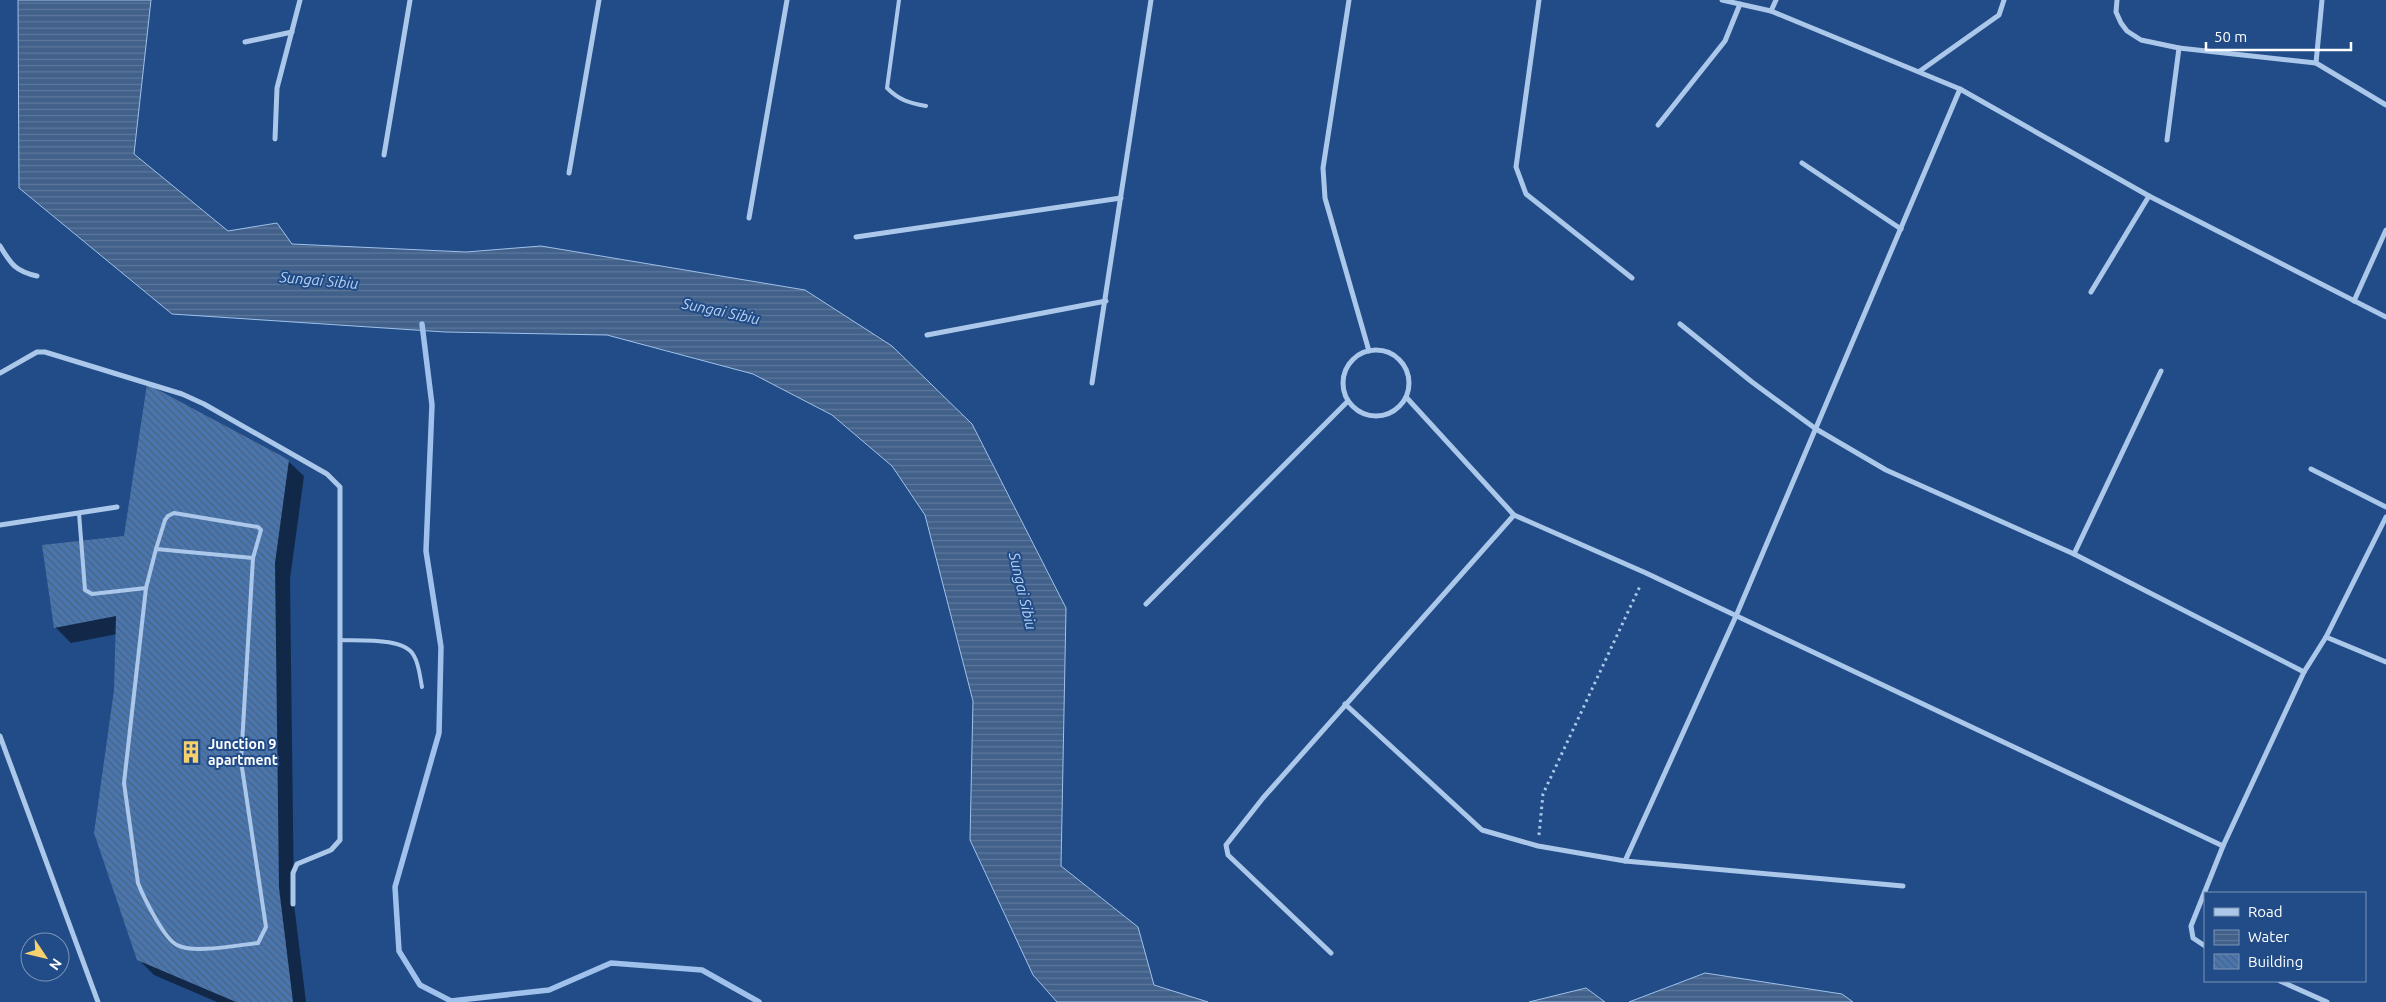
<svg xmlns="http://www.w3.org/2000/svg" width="2386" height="1002" font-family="Ubuntu,sans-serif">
	<defs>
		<pattern id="water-rules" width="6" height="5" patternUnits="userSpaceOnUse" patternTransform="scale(1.25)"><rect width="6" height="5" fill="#41608a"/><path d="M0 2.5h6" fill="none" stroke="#5e789c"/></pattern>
		<pattern id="building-back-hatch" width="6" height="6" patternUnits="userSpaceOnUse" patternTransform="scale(1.25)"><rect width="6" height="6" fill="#4a76af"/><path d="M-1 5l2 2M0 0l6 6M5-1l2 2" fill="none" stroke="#4b617e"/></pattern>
	</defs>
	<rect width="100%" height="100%" fill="#214c87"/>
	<!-- water -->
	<g fill="url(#water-rules)" stroke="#9fc1eb">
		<path d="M18,0H151L134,154L228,231L277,223L292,244L466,252L541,246L805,290L892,346L972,424L1066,608L1061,866L1138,927L1154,985L1208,1002H1057L1033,975L970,840L973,701L925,515L892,466L832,415L753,374L607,335L445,332L172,314L19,188Z"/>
		<path d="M1705,973L1842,994L1853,1002H1629Z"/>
		<path d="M1586,988L1605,1002H1529Z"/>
	</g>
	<!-- shadow -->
	<path fill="#0007" d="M288,461L304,476L290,579L294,904L306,1002H217L154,975L138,959L115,691L117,634L71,643L55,627Z"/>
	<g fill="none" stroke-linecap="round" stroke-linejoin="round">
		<!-- stream -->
		<path stroke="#9fc1eb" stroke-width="5.5" d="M422,324L432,405L426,551L441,647L439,733L395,887L399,951L420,985L451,1001L549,990L611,963L702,970L759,1002"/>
	</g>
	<!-- building -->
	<path fill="url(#building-back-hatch)" d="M147,384L289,460L275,563L279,888L293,1002H236L137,960L94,833L114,690L116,616L54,628L42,545L124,536Z"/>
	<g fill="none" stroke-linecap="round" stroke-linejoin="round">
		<!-- path -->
		<path stroke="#abc7ea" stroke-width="3" stroke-dasharray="2.5 4" stroke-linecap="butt" d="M1539,835L1543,794L1641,584"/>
		<!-- service -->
		<g stroke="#abc7ea" stroke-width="4">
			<path d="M899,0L887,88C899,100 909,103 926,106"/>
			<path d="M79,513L85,590L92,594L146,588"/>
			<path d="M174,513L258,527L261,530L253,558L241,761L266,927L258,943C238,945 193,954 177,945C164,939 143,896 138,883L124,783L146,588L156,549L165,520L168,516Z"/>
			<path d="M156,549L253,558"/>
			<path d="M340,640C359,641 405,637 414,656C419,664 420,677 422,687"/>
		</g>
		<!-- minor -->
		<g stroke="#abc7ea" stroke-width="5">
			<path d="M1349,0L1323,168L1325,198L1369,351"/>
			<path d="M1539,0L1516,167L1526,194L1632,278"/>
			<path d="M1722,0L1771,11L1960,89L2149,196L2386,317"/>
			<path d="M2117,0L2116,12L2121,23L2127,31L2141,40L2179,48L2316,63L2386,105"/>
			<path d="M1771,11L1776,0"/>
			<path d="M245,42L292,32"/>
			<path d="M2316,63L2322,0"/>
			<path d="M1920,71L1999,15L2004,0"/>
			<path d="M1658,125L1725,41L1740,4"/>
			<path d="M275,139L277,88L300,0"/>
			<path d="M2167,140L2179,48"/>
			<path d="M384,155L410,0"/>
			<path d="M1802,163L1901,229"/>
			<path d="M569,173L599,0"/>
			<path d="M749,218L787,0"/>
			<path d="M856,237L1121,198"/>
			<path d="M0,246C11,264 15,271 37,276"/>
			<path d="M2091,292L2149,196"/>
			<path d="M2354,301L2386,230"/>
			<path d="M1680,324L1752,382L1816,429L1886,470L2074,554L2304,672"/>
			<path d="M927,335L1106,301"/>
			<circle cx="1376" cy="383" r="33"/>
			<path d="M0,373L37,352H45L182,394L204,404L327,474L340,487V840L331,850L297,864L293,873V904"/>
			<path d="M1092,383L1151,0"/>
			<path d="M1406,397L1514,515L1646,573L2223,846"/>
			<path d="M2311,469L2386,507"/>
			<path d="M0,525L117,507"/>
			<path d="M2074,554L2161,371"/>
			<path d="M1146,604L1348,401"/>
			<path d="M2326,637L2386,662"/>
			<path d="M1345,704L1482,830L1538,846L1625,861L1903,886"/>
			<path d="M0,736L98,1002"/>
			<path d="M1625,861L1736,616L1960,89"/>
			<path d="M2205,946L2193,938L2191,926L2223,846L2304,672L2326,637L2386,517"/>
			<path d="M1331,953L1228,855L1226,845L1263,798L1514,515"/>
			<path d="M2280,981L2327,1002"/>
		</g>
	</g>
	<!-- icons -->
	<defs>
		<symbol id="building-bare" viewBox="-9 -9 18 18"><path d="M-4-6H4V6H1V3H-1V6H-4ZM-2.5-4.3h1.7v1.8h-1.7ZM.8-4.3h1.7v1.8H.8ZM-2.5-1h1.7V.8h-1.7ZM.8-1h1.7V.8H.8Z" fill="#f6d06d" stroke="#214c87" stroke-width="2.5" paint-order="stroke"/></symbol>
	</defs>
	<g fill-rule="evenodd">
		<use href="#building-bare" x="175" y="736" width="32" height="32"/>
	</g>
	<g text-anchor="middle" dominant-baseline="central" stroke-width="4" stroke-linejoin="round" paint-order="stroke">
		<!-- poi labels -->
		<g font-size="14" font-weight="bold" fill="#fff" stroke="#214c87" text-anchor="start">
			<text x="208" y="744">Junction 9<tspan x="208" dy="16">apartment</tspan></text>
		</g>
		<!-- water labels -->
		<g font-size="15" font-style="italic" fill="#b7d1f1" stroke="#214c87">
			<text transform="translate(319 280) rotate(5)">Sungai Sibiu</text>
			<text transform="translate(721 311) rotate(12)">Sungai Sibiu</text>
			<text transform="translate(1023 591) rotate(77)">Sungai Sibiu</text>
		</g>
	</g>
	<!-- legend -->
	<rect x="2204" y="892" width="162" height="90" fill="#214c87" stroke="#7a94b7"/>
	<rect x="2214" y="908" width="25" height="8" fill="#abc7ea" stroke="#7a94b7"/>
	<text x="2248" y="917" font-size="15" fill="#ffffff">Road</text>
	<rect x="2214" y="930" width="25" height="15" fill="url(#water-rules)" stroke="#7a94b7"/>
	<text x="2248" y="942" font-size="15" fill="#ffffff">Water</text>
	<rect x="2214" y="954" width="25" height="15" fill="url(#building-back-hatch)" stroke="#7a94b7"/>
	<text x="2248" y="967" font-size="15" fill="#ffffff">Building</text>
	<!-- north arrow -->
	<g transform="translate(45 957) rotate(125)"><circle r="24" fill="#214c87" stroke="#7a94b7"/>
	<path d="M0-4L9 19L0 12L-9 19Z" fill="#f6d06d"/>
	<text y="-8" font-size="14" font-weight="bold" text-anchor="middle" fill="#ffffff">N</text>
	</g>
	<!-- scale -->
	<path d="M2206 42v8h145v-8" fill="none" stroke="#ffffff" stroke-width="2.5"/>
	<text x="2214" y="42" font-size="15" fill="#ffffff" stroke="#214c87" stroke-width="4" paint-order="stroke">50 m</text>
</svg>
